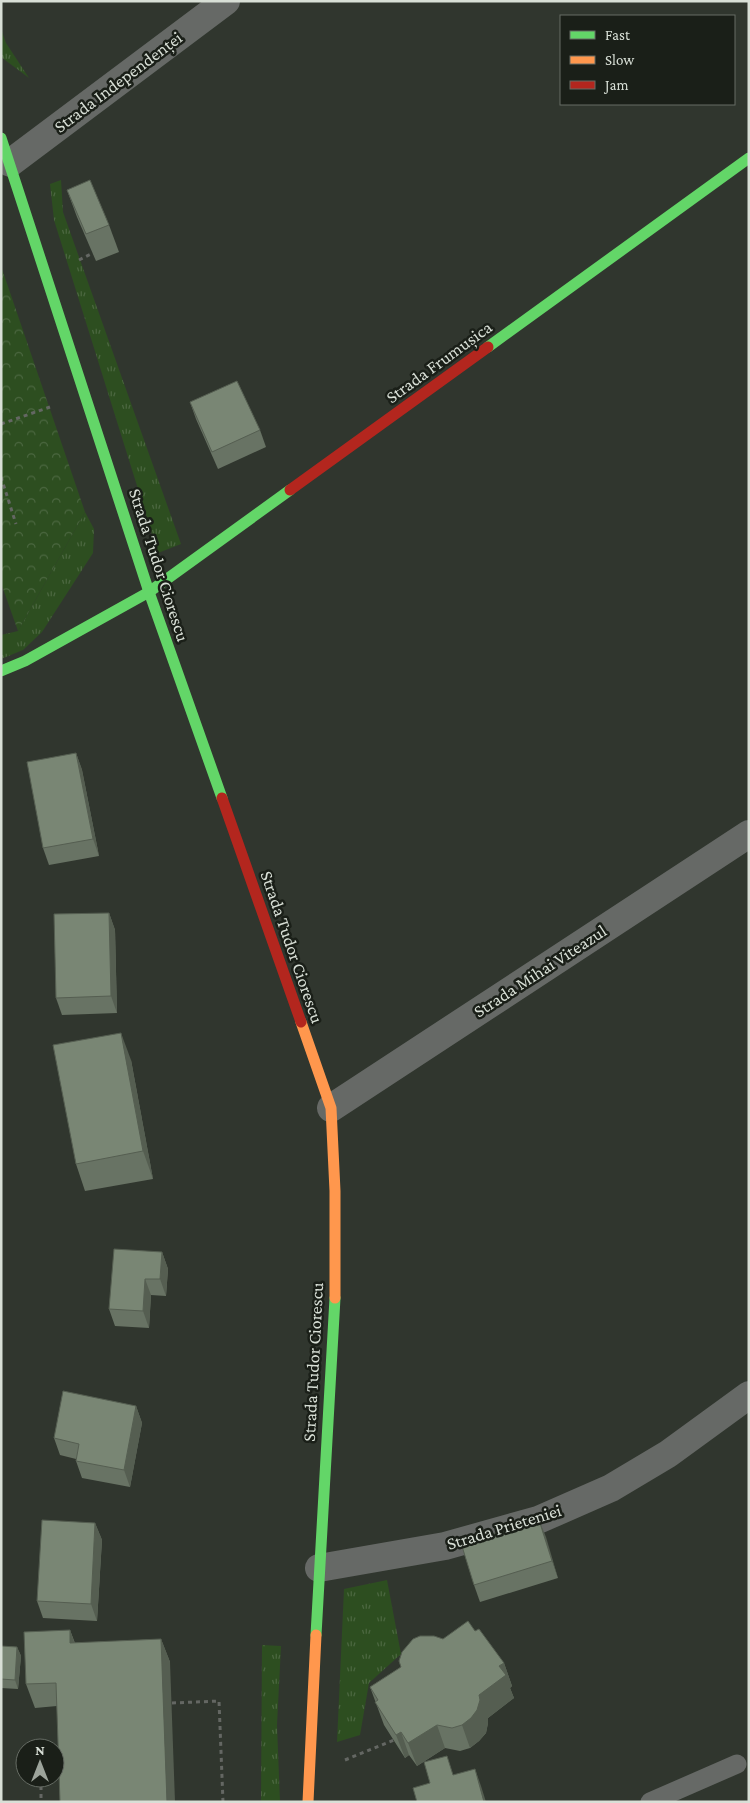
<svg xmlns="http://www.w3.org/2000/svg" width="750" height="1803" font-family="'Crimson Pro',serif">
	<defs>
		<pattern id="grass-tufts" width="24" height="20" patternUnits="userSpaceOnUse" patternTransform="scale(1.25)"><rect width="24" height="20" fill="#2d4e20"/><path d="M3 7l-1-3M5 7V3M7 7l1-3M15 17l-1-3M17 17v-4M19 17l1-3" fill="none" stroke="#4b6740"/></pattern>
		<pattern id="park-crowns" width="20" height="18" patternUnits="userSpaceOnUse" patternTransform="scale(1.25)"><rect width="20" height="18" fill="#2d4e20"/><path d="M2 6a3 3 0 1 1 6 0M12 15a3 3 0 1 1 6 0" fill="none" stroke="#4b6740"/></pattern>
	</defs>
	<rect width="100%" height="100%" fill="#30362e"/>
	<!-- grass -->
	<g fill="url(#grass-tufts)">
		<path d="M1,29L6,43L29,78L1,57Z"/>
		<path d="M61,180L63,212L181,544L158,553L54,220L50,184Z"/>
		<path d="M85,512L94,529L93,553L42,632L23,650L1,659V635L18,631Z"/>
		<path d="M387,1580L401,1654L369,1683L360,1735L337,1742L344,1589Z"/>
		<path d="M262,1645L281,1646L277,1725L280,1802H261Z"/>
	</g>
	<!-- park -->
	<path fill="url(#park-crowns)" d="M1,266L85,512L18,631L1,583Z"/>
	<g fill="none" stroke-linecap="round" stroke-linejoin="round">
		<!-- path -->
		<g stroke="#646763" stroke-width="3" stroke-dasharray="4 4" stroke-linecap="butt">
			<path d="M79,260L93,253"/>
			<path d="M1,424L50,407"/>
			<path d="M1,477L16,524"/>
			<path d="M172,1703L219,1701L223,1802"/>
			<path d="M40,1739V1748"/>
			<path d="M345,1760L394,1740"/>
			<path d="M41,1778V1802"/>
		</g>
		<!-- lane -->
		<path stroke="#666966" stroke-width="19" d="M650,1802L737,1764"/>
		<!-- street -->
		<g stroke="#666966" stroke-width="28">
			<path d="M10,163L226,1"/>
			<path d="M331,1108L749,834"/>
			<path d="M319,1568L445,1546L538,1520L611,1488L668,1454L749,1395"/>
		</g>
		<!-- fast -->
		<g stroke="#63d668" stroke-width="11">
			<path d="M1,138L149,592L222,798"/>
			<path d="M488,347L749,158"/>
			<path d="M1,671L25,661L149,592L290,490"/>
			<path d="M316,1635L335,1298"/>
		</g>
		<!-- slow -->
		<g stroke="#ff974d" stroke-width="11">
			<path d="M301,1022L331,1108L335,1191V1298"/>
			<path d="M308,1802L316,1635"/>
		</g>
		<!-- jam -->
		<g stroke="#b3261e" stroke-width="11">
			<path d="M290,490L488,347"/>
			<path d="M222,798L301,1022"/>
		</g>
	</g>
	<!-- wall -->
	<g fill="#687364">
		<path d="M67,190L109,225L119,252L96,261L77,217Z"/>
		<path d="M190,402L260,430L266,447L218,469L196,419Z"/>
		<path d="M76,753L82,770L99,856L49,865L43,848Z"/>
		<path d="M109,913L115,930L117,1013L62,1015L56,998Z"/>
		<path d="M131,1060L153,1179L85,1191L76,1164Z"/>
		<path d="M162,1252L168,1269L166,1296L151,1295L149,1328L115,1326L109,1309Z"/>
		<path d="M136,1406L142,1423L130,1487L82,1478L76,1461V1459L60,1455L54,1438Z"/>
		<path d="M539,1520L558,1578L480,1602L474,1585Z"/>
		<path d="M95,1523L102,1540L97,1621L43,1618L37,1601Z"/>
		<path d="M70,1630L75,1643L161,1639L170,1662L57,1706L35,1708L26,1684Z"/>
		<path d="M475,1631L504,1663L512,1686L510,1688L514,1698L488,1718V1723L486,1733L479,1741L470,1748L460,1751L445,1748L417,1766L409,1755L405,1758L384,1725L370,1687L401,1667L443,1639Z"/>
		<path d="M1,1646L17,1647L21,1656L18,1689L1,1688Z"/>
	</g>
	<!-- shaded-wall -->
	<g fill="#555e51">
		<path d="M76,753L82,770L99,856L93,839Z"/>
		<path d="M109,913L115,930L117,1013L111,996Z"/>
		<path d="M121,1033L131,1060L153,1179L143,1151Z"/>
		<path d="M162,1252L168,1269L166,1296L160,1279Z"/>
		<path d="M145,1279L151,1295L149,1328L143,1311Z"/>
		<path d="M136,1406L142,1423L130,1487L124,1470Z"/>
		<path d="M539,1520L546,1537L558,1578L552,1561Z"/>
		<path d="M95,1523L102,1540L97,1621L91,1604Z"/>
		<path d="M70,1630L78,1653L70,1643Z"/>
		<path d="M161,1639L170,1662L175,1802H167Z"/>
		<path d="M17,1647L21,1656L18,1689L15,1680Z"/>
		<path d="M504,1663L512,1686L510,1688L514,1698L488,1718V1723L486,1733L479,1741L470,1748L462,1725L479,1695L499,1666Z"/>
		<path d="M437,1725L445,1748L417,1766L408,1743Z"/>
		<path d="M401,1732L409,1755L405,1758L396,1735Z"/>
		<path d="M475,1769L481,1786L486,1802H484Z"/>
	</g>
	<!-- building -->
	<g fill="#798674" stroke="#555e51">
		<path d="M90,180L109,225L86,234L67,190Z"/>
		<path d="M237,381L260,430L212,452L190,402Z"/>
		<path d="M76,753L93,839L43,848L27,762Z"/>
		<path d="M109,913L111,996L56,998L54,914Z"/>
		<path d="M121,1033L143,1151L76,1164L53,1045Z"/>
		<path d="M114,1249L162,1252L160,1279H145L143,1311L109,1309Z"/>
		<path d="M63,1391L136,1406L124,1470L76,1461L79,1444L54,1438Z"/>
		<path d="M42,1520L95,1523L91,1604L37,1601Z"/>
		<path d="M539,1520L552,1561L474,1585L461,1543Z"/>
		<path d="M468,1621L475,1631L479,1629L504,1663L499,1666L506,1675L479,1695L480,1700L477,1710L471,1718L462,1725L452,1728L437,1725L408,1743L401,1732L396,1735L375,1702L378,1700L370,1687L401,1667L399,1661L402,1652L413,1639L420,1636H434L443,1639Z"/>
		<path d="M70,1630V1643L161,1639L167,1802H60L56,1683L26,1684L24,1632Z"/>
		<path d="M1,1646L17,1647L15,1680L1,1679Z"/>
		<path d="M447,1756L453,1775L475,1769L484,1802H417L413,1788L430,1783L424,1762Z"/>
	</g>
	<g text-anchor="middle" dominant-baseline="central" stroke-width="5" stroke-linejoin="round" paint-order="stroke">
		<!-- street labels -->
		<g font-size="18" fill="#d8dfd6" stroke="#1a1f18">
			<text transform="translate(118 82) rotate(-37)">Strada Independenței</text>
			<text transform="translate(439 362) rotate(-36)">Strada Frumușica</text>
			<text transform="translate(159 565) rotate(72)">Strada Tudor Ciorescu</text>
			<text transform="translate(292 947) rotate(71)">Strada Tudor Ciorescu</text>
			<text transform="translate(540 971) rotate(-33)">Strada Mihai Viteazul</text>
			<text transform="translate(313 1362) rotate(-87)">Strada Tudor Ciorescu</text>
			<text transform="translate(504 1527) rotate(-17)">Strada Prieteniei</text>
		</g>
	</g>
	<!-- border -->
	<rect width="750" height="1803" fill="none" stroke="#d8dfd6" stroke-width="5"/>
	<!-- legend -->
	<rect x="560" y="15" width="175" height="90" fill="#1a1f18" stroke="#666c64"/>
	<rect x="570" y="31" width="25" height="8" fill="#63d668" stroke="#666c64"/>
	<text x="605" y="40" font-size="15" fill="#d8dfd6">Fast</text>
	<rect x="570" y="56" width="25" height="8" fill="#ff974d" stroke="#666c64"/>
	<text x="605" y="65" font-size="15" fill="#d8dfd6">Slow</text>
	<rect x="570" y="81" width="25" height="8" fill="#b3261e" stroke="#666c64"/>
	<text x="605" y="90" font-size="15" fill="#d8dfd6">Jam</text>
	<!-- north arrow -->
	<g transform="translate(40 1763)"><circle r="24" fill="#1a1f18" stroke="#666c64"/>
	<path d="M0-4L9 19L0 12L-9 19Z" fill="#9da49b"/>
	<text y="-8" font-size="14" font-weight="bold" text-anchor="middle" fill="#d8dfd6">N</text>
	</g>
</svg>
